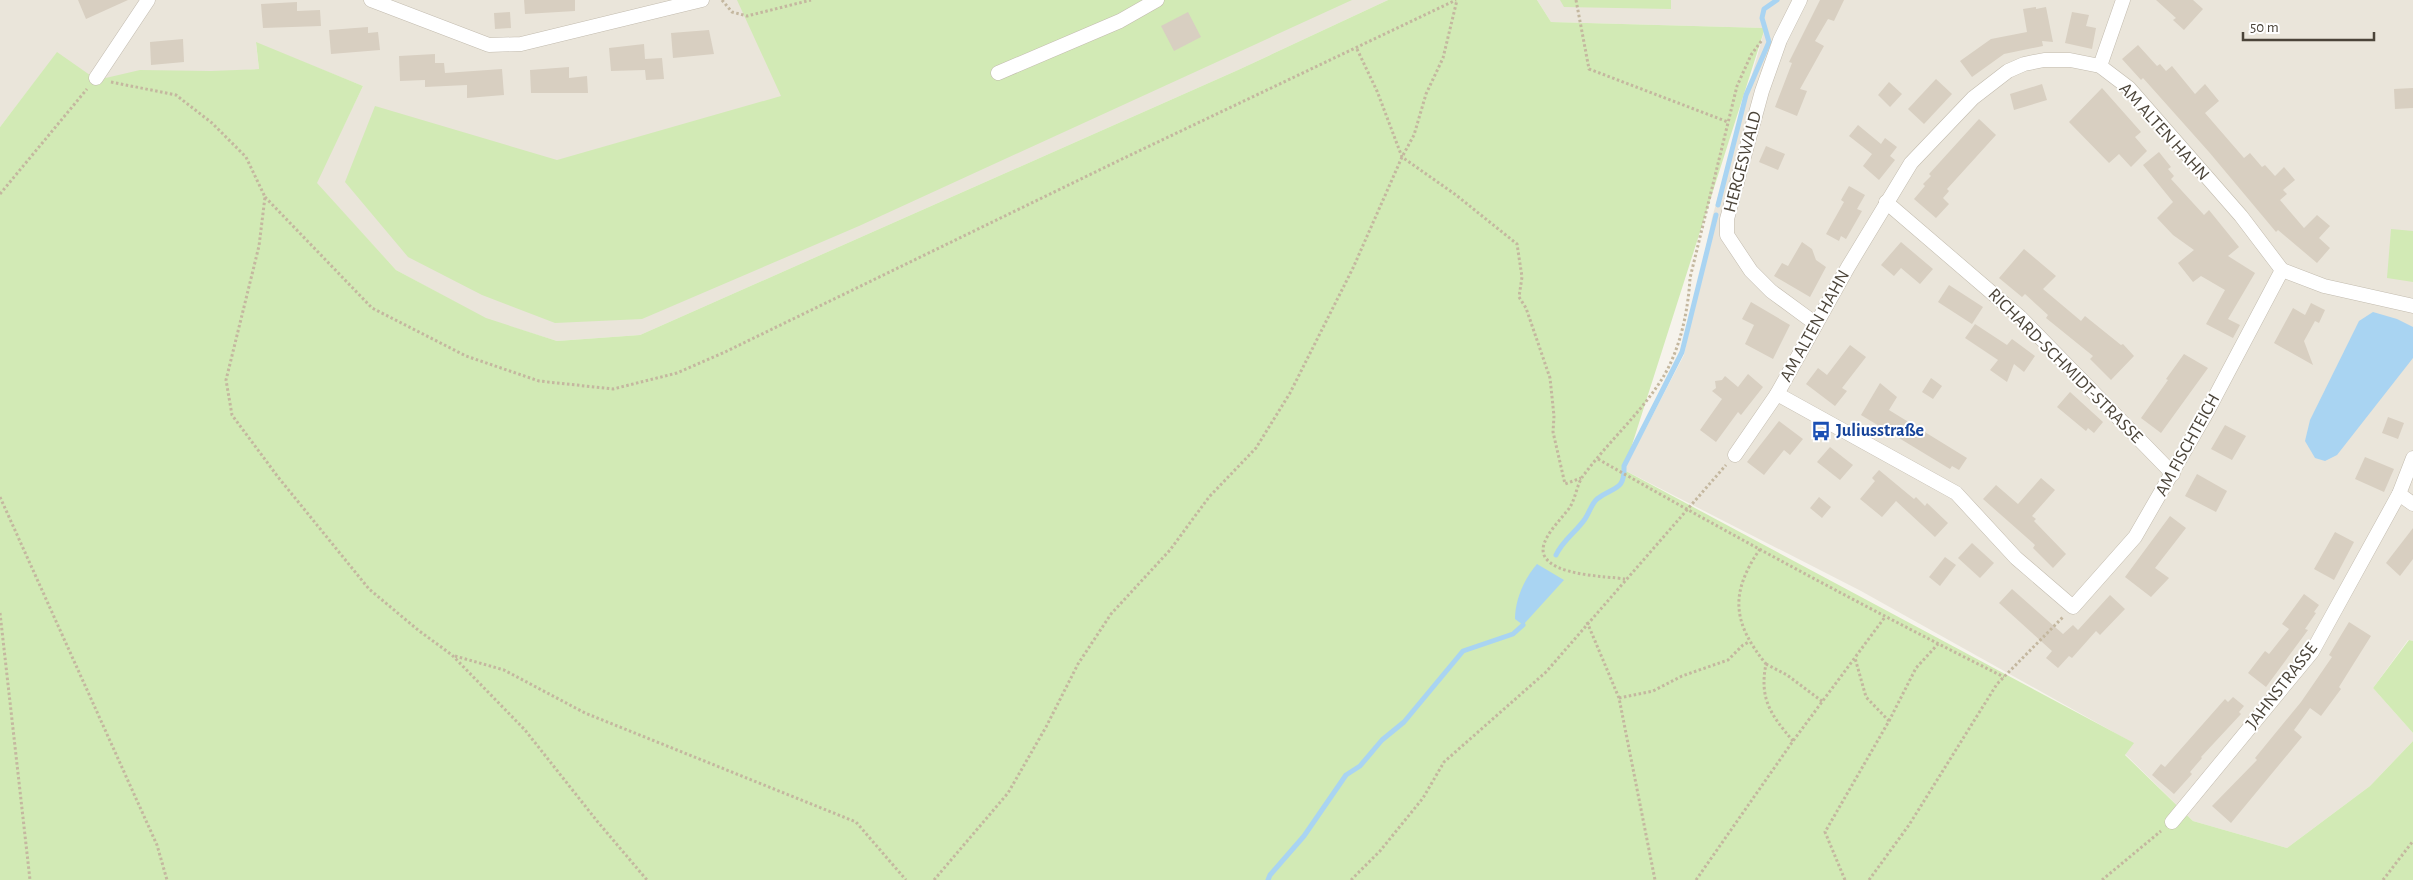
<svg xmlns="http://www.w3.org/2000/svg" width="2413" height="880" font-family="'Alegreya Sans',sans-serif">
	<rect width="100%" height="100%" fill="#f6f3ec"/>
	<!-- residential -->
	<g fill="#eae5da">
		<path d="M0,0H1388L1238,70L640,335L557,341L486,319L396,270L316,183L363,86L256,43L259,69L96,80L57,53L0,127Z"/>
		<path d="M1537,0H2413V641L2408,640L2373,688L2413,733V741L2370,786L2287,848L2193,821L2125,754L2133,743L1861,591L1624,470L1684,355L1712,218L1765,28L1551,22Z"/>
	</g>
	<!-- green -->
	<g fill="#d2eab5">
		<path d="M737,0H1352L859,226L642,319L555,323L482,295L408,257L345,182L375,106L557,160L781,96Z"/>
		<path d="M1388,0H1537L1551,22L1765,28L1624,470L2134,743L2125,755L2193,821L2287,848L2370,786L2413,741V880H0V127L57,52L97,80L140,70L211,71L259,69L256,42L363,86L317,183L396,270L486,318L557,341L640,335L1238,70Z"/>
		<path d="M1560,0H1671V9L1564,7Z"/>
		<path d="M2391,229L2413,231V282L2387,278Z"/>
		<path d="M2409,640L2413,641V733L2373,688Z"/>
	</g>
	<!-- water -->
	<g fill="#a9d4f2">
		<path d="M2373,312L2397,319L2413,327V358L2337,455L2325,461L2315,458L2305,441L2310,420L2359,321Z"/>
		<path d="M1537,564L1564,580L1523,625L1515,619C1515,600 1524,579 1537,564Z"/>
	</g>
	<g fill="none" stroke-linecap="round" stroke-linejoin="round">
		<!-- stream -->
		<g stroke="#a9d4f2" stroke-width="5">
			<path d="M1718,205L1746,95L1769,42L1762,18L1764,9L1777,0"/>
			<path d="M1556,555C1563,540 1576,532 1585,519C1589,513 1592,503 1597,499C1613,486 1625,492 1624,466L1682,352L1716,215"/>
			<path d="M1268,880L1270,875L1304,836L1346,775L1360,766L1382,740L1404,722L1463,651L1513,634L1523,625"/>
		</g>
	</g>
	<!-- building -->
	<g fill="#d8cfc1">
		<path d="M78,0H128L86,19Z"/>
		<path d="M524,0H575V11L525,14Z"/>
		<path d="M1820,0H1844L1834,21L1828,19L1815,41L1824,46L1800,89L1807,91L1797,116L1775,107L1792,63L1789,62Z"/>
		<path d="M2156,0H2193L2203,9L2184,30L2173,20L2176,18Z"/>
		<path d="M297,2V11L320,10L321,26L263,28L261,4Z"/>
		<path d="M2036,7V9L2046,7L2053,42L2042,41L2043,46L2004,54L1972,77L1960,61L1991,39L2027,32L2023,9Z"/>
		<path d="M510,12L511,28L495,29L494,13Z"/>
		<path d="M1188,12L1201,37L1174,51L1161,26Z"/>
		<path d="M2072,12L2089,15L2086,26L2096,28L2092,49L2065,43Z"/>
		<path d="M368,27V33L378,32L380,50L331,54L329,30Z"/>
		<path d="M709,30L714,54L673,58L671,33Z"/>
		<path d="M183,39L184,62L151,65L150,42Z"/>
		<path d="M644,44L645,59L662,58L664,79L646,80L645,70L611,71L609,48Z"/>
		<path d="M2138,45L2157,66L2160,64L2166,71L2172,66L2195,94L2205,84L2219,101L2205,113L2244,158L2250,153L2262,167L2265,165L2275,176L2284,167L2295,180L2283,190L2287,194L2280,200L2304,228L2317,215L2330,226L2319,238L2330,248L2317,263L2278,230L2276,232L2209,152L2143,78L2141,80L2122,59Z"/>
		<path d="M435,54V63H444L445,73L502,69L504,95L467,98V85L425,87V80L400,81L399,56Z"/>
		<path d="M569,67V78L587,76L588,93H531L530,70Z"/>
		<path d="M1936,79L1952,94L1924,124L1908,109Z"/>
		<path d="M1889,82L1902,94L1890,107L1878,95Z"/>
		<path d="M2042,84L2047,100L2014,110L2010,94Z"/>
		<path d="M2102,88L2141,132L2135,137L2147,151L2131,167L2119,154L2109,163L2069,122Z"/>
		<path d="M2413,88V108L2395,109L2394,89Z"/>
		<path d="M1979,119L1996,135L1947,189L1949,191L1943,198L1949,204L1936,218L1914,199L1925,186L1923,184L1931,176L1929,174Z"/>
		<path d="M1858,125L1881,144L1885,138L1897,147L1890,156L1895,160L1879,180L1863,166L1872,154L1849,136Z"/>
		<path d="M1766,146L1785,154L1778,170L1759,162Z"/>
		<path d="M2159,152L2171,167L2168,169L2174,176L2171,179L2204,215L2209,210L2239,247L2228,256L2255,273L2228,319L2240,325L2233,338L2206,324L2225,290L2201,276L2193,282L2178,263L2194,250L2173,235L2157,218L2173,202L2143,165Z"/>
		<path d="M1849,186L1865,195L1857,209L1862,211L1846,239L1841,236L1839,241L1826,234L1844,202L1841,200Z"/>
		<path d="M1802,242L1812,249L1816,260L1826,267L1810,297L1774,276L1782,263L1788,266Z"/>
		<path d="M1901,242L1933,269L1920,284L1901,268L1894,276L1881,265Z"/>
		<path d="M2024,249L2056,276L2043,289L2081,321L2085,316L2121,345L2123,344L2134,356L2111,380L2090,359L2093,356L2046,318L2048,315L2025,294L2022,297L1999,278Z"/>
		<path d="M1949,285L1983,307L1972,324L1938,302Z"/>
		<path d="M1751,302L1790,325L1773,359L1745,344L1754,325L1742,319Z"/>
		<path d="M2311,303L2325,310L2319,323L2315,321L2304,341L2313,365L2274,343L2293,308L2305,315Z"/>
		<path d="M1975,324L2007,345L2012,339L2035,356L2024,372L2014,364L2007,382L1990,370L1998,360L1965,338Z"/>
		<path d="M1850,345L1866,357L1842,388L1847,391L1835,406L1806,384L1818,368L1827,375Z"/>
		<path d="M2184,354L2208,368L2161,433L2141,418L2168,380L2166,379Z"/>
		<path d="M1748,374L1763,387L1741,415L1738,412L1716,442L1700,430L1722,399L1712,391L1716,388L1715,381L1722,380L1725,376L1738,387Z"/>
		<path d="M1931,378L1942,386L1933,399L1922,392Z"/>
		<path d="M1880,383L1897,397L1889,410L1967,458L1959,470L1952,466L1950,469L1861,415Z"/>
		<path d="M2070,392L2103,422L2094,433L2088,428L2086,431L2057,407Z"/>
		<path d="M2388,417L2404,423L2398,439L2382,433Z"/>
		<path d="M1779,421L1803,439L1790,455L1784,450L1764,475L1747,462Z"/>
		<path d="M2225,425L2246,436L2232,460L2211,449Z"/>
		<path d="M1830,447L1853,465L1840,480L1817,462Z"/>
		<path d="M2365,457L2394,469L2384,492L2355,479Z"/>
		<path d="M1879,470L1914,499L1916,497L1925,506L1927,503L1948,523L1935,537L1896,501L1882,517L1860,499L1875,481L1872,478Z"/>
		<path d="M2197,474L2227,491L2216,512L2185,496Z"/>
		<path d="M2041,478L2055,490L2032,516L2036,519L2034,521L2066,554L2053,568L2033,548L2035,545L1983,499L1996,485L2018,504Z"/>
		<path d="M1819,497L1831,507L1822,518L1810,508Z"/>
		<path d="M2170,516L2186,528L2155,568L2169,578L2151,597L2125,577Z"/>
		<path d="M2413,528V559L2400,576L2386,563Z"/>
		<path d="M2335,532L2354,542L2334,580L2314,569Z"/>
		<path d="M1972,543L1994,563L1980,578L1958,558Z"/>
		<path d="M1945,557L1956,565L1940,586L1929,577Z"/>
		<path d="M2012,589L2063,634L2073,625L2078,630L2110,595L2125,609L2100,635L2096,631L2072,658L2069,656L2058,668L2046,658L2052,651L1999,603Z"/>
		<path d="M2304,594L2319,605L2314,612L2316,613L2305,629L2308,630L2266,687L2248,673L2265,651L2269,654L2289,629L2282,624Z"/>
		<path d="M2349,622L2371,636L2339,687L2341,689L2321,716L2310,708L2294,730L2302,737L2231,823L2212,806L2257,760L2255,758L2301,702L2332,657L2329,655Z"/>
		<path d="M2233,697L2244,706L2239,712L2241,714L2201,757L2202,758L2190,772L2192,774L2174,794L2152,775L2161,764L2165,767L2225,699L2228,702Z"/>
	</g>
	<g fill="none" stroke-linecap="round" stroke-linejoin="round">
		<defs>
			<g id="street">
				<path d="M371,0L489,45L521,44L702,0"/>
				<path d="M1800,0L1780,40L1762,91L1727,219V235L1751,271L1771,291L1816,324"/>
				<path d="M2100,66L2123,0"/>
				<path d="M998,73L1120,21L1157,0"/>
				<path d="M96,78L148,0"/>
				<path d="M1886,202L2020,317L2173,474"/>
				<path d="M1777,394L1848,267L1911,163L1973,98L2008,71L2024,64L2044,60H2070L2100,66L2129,88L2241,216L2282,270L2324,286L2413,306"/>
				<path d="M1735,455L1777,394L1956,493L2016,558L2073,607L2135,537L2207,412L2282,270"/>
				<path d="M2399,494L2413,504"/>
				<path d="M2172,822L2312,652L2399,494L2413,458"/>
			</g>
		</defs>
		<!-- street casing -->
		<use href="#street" stroke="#c2bbae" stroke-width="15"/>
		<!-- path -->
		<g stroke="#c4b79f" stroke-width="3" stroke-dasharray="2.5 2.5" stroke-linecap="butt">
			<path d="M722,0L732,12L747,16L811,0"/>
			<path d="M1576,0L1589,69L1728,122"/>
			<path d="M1357,49L1377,91L1402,157L1456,195L1517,244L1522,277L1519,297L1526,308L1550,378L1554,416L1553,432L1565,484L1581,478"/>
			<path d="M111,82L176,95L212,123L246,157L265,197L259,246L226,380L232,415L278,477L369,589L418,630L452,655L525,730L597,821L647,880"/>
			<path d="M0,194L87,89"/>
			<path d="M265,197L372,308L466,356L539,381L613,389L677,373L725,352L1120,160L1456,0"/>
			<path d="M1598,459C1731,535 1866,608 2004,677"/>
			<path d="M0,497L157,845L167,880"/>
			<path d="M1760,549C1729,594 1733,623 1766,664C1759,699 1771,715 1793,741"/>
			<path d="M1625,579C1606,576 1553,576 1544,555C1538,540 1562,519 1570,507C1576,497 1577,484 1583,476C1608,442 1640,414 1662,379C1680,350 1688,312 1690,278L1737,86L1751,55L1762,40"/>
			<path d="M0,613L30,880"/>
			<path d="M1587,622L1619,698L1655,880"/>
			<path d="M455,656L504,670L585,713L856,822L906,880"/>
			<path d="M1766,664L1787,675L1823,702"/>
			<path d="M1619,698L1653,691L1682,676L1728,660L1743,645L1749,642"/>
			<path d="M1889,721L1916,668L1938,644"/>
			<path d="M934,880L1008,793L1046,727L1078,664L1111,614L1170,550L1209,497L1256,448L1290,393L1353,268L1402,157L1414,135L1426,94L1443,58L1457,0"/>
			<path d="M1351,880L1380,851L1423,798L1444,762L1546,672L1726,465"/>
			<path d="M1696,880L1793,741L1885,617"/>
			<path d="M1845,880L1825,832L1889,721L1866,697L1855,658"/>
			<path d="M1869,880L1909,825L1997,684L2063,617"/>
			<path d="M2102,880L2161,831"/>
			<path d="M2383,880L2413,841"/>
		</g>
		<!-- street -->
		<use href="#street" stroke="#fff" stroke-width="14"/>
	</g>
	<!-- icons -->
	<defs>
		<symbol id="bus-bare" viewBox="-9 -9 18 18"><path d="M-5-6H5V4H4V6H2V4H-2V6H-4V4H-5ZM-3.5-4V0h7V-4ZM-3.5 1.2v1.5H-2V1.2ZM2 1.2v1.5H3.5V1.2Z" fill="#1a4fb4" stroke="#fff" stroke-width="2.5" paint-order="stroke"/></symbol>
	</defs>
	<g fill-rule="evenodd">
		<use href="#bus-bare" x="1807" y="417" width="28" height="28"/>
	</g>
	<g text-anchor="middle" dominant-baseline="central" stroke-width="4" stroke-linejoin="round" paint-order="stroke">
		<!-- street labels -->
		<g font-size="18" fill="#4b4439" stroke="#fff">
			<text transform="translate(2164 132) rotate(48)">AM ALTEN HAHN</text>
			<text transform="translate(1743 162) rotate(-75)">HERGESWALD</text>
			<text transform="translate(1815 326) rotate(-61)">AM ALTEN HAHN</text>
			<text transform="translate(2065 366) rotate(45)">RICHARD-SCHMIDT-STRASSE</text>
			<text transform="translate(2188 445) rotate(-61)">AM FISCHTEICH</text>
			<text transform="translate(2282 686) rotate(-52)">JAHNSTRASSE</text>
		</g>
		<!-- transit labels -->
		<g font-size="18" font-weight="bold" fill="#164399" stroke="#fff" text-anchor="start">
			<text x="1836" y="431">Juliusstraße</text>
		</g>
	</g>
	<!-- scale -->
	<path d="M2243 32v8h131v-8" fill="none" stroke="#4b4439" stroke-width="2.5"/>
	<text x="2250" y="32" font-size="15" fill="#4b4439" stroke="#ffffff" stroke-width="4" paint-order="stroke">50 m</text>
</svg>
